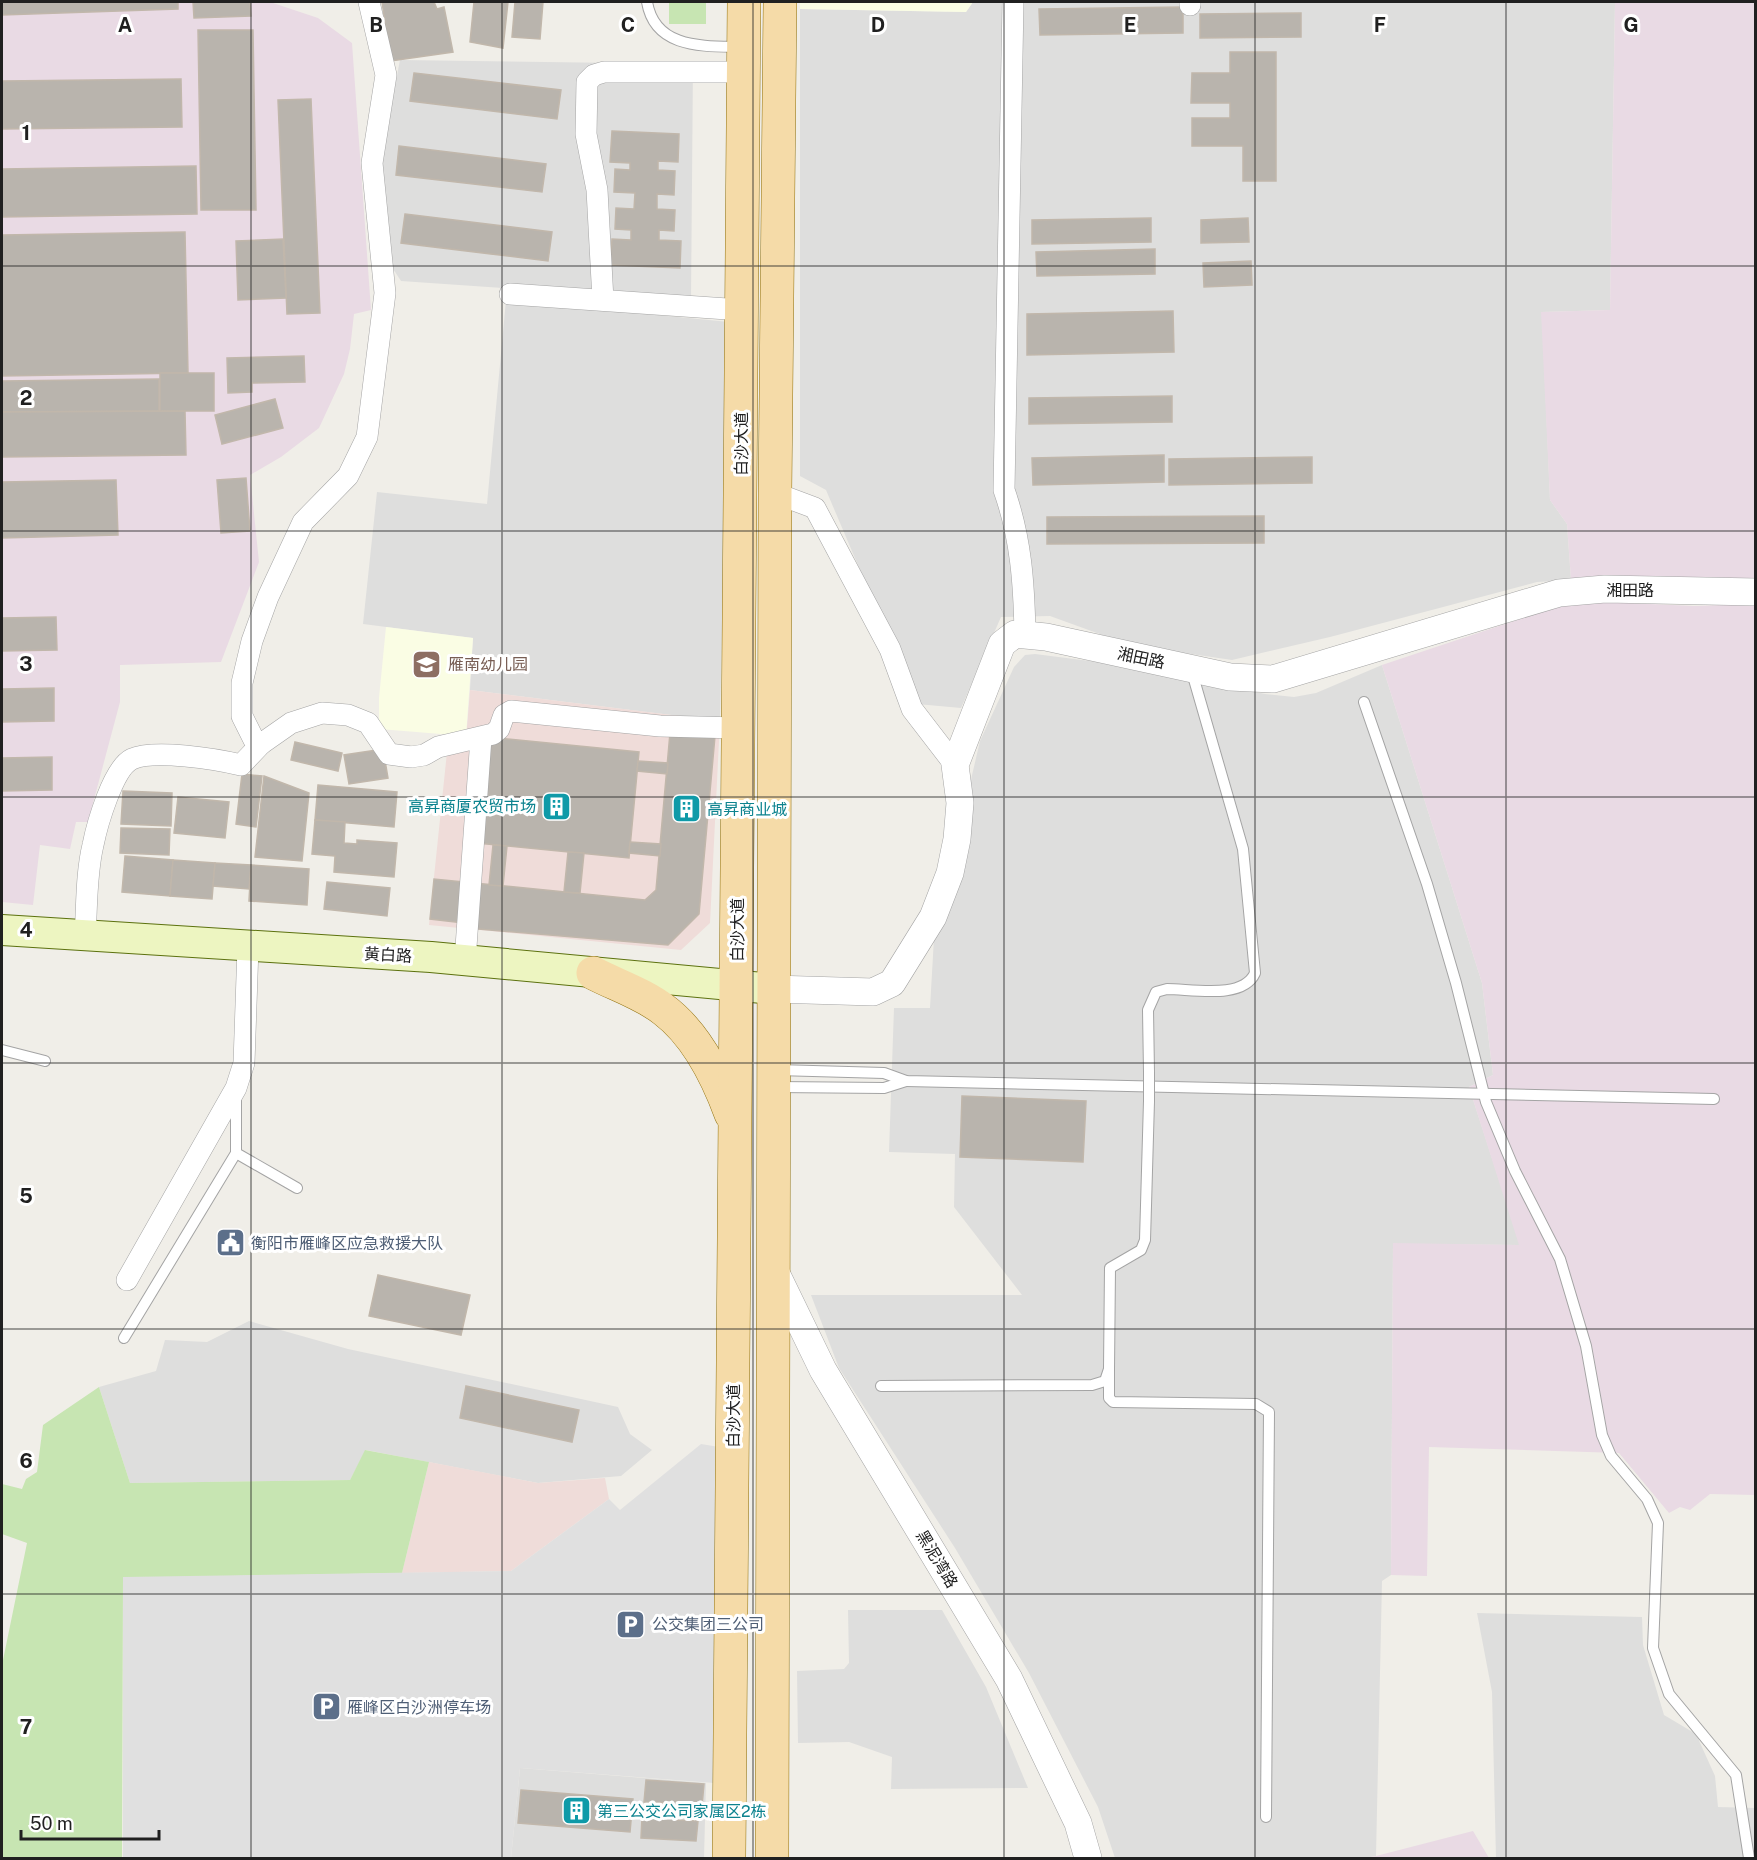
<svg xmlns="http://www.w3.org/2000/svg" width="1757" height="1860" font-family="'Public Sans','Noto Sans SC',sans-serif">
	<rect width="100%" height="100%" fill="#f0eee8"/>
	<!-- residential -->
	<g fill="#dededd">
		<path d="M973,2H1615L1610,310L1542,312L1550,500L1567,524L1571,580L1537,582L1330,637L1232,660L1130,645L1050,616L1001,617L961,708L917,704L826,490L800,476V9L966,12Z"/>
		<path d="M400,60L693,64L691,301L401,281L384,255L380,163Z"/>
		<path d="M506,300L729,322L720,721L470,690L473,638L363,624L377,492L487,504Z"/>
		<path d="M1035,654L1129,666L1265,694L1294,697L1316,693L1382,665L1482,983L1493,1075L1469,1087L1520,1245L1393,1244L1391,1575L1382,1581L1376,1856L1366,1858H1115L1098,1807L1029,1673L955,1548L839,1368L811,1295H1022L954,1207L955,1154L889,1152L894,1008H930L934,938L980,741L1014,667L1025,655Z"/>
		<path d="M249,1321L348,1349L618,1407L630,1434L652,1450L621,1476L538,1483L366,1450L350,1480L130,1483L99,1387L156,1371L165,1340L207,1342Z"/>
		<path d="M848,1610H942L986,1687L1028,1788L891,1789L892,1757L849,1742L798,1743L797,1671L844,1669L849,1663Z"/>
		<path d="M1477,1613L1642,1617L1643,1645L1664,1715L1696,1734L1715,1776L1718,1807L1755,1808V1858H1496L1492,1692Z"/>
		<path d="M520,1768L706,1783L704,1858H511Z"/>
	</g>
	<!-- commercial -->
	<g fill="#efdcd9">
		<path d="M470,690L720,721L710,923L681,950L429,925L447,752H465Z"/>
		<path d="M429,1462L538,1483L605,1478L609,1499L511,1571L402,1573Z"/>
	</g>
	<!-- industrial -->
	<g fill="#e9dae4">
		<path d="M2,2H270L318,18L352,43L371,310L354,314L350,349L344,374L319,428L281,457L250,475L259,562L221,662L120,665V702L88,822H76L70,849L40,845L33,905L2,902Z"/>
		<path d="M1615,2H1755V582L1571,580L1567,524L1550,500L1541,312L1610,310Z"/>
		<path d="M1606,602L1694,606L1755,604V1495L1710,1494L1690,1510L1680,1507L1669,1513L1619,1453L1429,1447L1427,1576L1391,1575L1393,1243L1519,1245L1469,1087L1493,1075L1482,983L1382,665L1565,604Z"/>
		<path d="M1473,1831L1489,1858H1366L1376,1856Z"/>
	</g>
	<!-- education -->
	<g fill="#fafde4">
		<path d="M800,2H973L966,12L800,9Z"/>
		<path d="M386,627L473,638L466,736L379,729V698Z"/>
	</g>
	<!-- grass -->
	<g fill="#c7e5b2">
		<rect x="669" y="2" width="37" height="22"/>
		<path d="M99,1387L130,1483L350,1480L365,1450L429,1462L402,1573L123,1578L122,1858H2V1665L27,1543L2,1534V1484L22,1489L26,1479L37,1472L43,1425Z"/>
	</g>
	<!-- parking -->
	<path fill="#e0e0e0" d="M701,1444L719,1447L714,1783L520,1768L511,1858H123V1577L511,1571L609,1499L620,1510Z"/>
	<!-- building -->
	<g fill="#b9b4ad" stroke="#c1b7ab" stroke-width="1.5">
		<path d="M2,2H178V9L2,15Z"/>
		<path d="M193,2H250L251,16L194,18Z"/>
		<path d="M382,2H434L437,9L444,7L453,52L391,61Z"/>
		<path d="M474,2H508L503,48L470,42Z"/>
		<path d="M515,2H543L540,39L512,37Z"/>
		<path d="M1183,7V33L1040,35L1039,9Z"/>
		<path d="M1301,13V37L1200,38V14Z"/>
		<path d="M198,30H253L256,210H201Z"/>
		<path d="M1230,52H1276V181H1243V146H1192V118H1230V103H1191L1192,73H1230Z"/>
		<path d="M414,73L561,90L557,119L410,101Z"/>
		<path d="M181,79L182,127L2,129V81Z"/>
		<path d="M311,99L320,313L287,314L278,100Z"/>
		<path d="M612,131L679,134L678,162L658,161V170L675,171L674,195L657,194V209L675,210L674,231L659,230V240L681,241L680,268L610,265L612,239L631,240V230L615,229L616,208L634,209L635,193L614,192L615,169L630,170V163L610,162Z"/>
		<path d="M399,146L546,164L542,192L396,175Z"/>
		<path d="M196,166L197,214L2,217V169Z"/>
		<path d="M405,214L552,232L548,261L401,243Z"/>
		<path d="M1151,218V242L1032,244V220Z"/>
		<path d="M1248,218L1249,242L1201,243V220Z"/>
		<path d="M185,232L188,373L2,376V235Z"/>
		<path d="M283,239L286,298L238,300L236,241Z"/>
		<path d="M1155,249V274L1037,276L1036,252Z"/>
		<path d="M1251,261L1252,285L1204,287L1203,263Z"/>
		<path d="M1173,311L1174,352L1027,355V314Z"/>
		<path d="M304,356L305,382L252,383V392L228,393L227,358Z"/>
		<rect x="160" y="373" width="54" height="38"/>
		<path d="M159,379V411L2,412V381Z"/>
		<path d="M1172,396V422L1029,424V398Z"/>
		<path d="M275,399L283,428L222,444L215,415Z"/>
		<path d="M185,411L186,455L2,457V412Z"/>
		<path d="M1164,455V482L1033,485L1032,458Z"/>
		<path d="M1312,457V483L1169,485V459Z"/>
		<path d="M246,478L250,531L221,533L217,480Z"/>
		<path d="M116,480L118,535L2,538V482Z"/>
		<path d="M1264,516V543L1047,544V517Z"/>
		<path d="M56,617L57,650L2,651V618Z"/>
		<path d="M54,688V721L2,722V689Z"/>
		<path d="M670,733L715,736L699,914L668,945L467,928L464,923L430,919L434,879L645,900L656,890Z"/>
		<path d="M488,737L639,752L629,858L477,843Z"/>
		<path d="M295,742L342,753L338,771L291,760Z"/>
		<path d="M383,749L388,778L349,784L344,755Z"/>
		<path d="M52,757V790L2,791V758Z"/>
		<path d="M638,761L668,763L667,774L637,771Z"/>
		<path d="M242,774L262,776L256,827L236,824Z"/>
		<path d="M264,776L309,793L302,861L255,857Z"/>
		<path d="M318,785L397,792L394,827L315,820Z"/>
		<path d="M123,791L172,793L171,826L121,824Z"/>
		<path d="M178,797L229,802L225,838L174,833Z"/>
		<path d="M315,820L345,822L344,843L357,844V840L397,843L394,877L334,872L335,856L312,854Z"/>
		<path d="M121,828L170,829L169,855L120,853Z"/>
		<path d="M630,842L661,844L660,856L629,853Z"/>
		<path d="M493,845L507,846L503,886L489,885Z"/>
		<path d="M568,852L584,853L580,893L564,892Z"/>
		<path d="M125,856L173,860L170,896L122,892Z"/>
		<path d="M173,860L215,863L212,899L170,896Z"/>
		<path d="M215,863L251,865L249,889L213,886Z"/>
		<path d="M251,865L309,869L307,905L249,901Z"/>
		<path d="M327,882L390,888L387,916L324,909Z"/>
		<path d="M962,1096L1086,1101L1083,1162L960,1157Z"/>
		<path d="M378,1275L470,1295L461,1335L369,1316Z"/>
		<path d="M466,1386L579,1410L572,1442L460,1418Z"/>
		<path d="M646,1780L704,1784L702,1806L678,1805L677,1820L698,1821L696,1841L641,1838L642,1817L666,1819L667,1803L644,1802Z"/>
		<path d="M521,1790L633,1799L630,1832L518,1823Z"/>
	</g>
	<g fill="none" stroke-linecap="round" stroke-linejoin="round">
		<defs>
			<g id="service">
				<path d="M647,2C655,49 703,46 741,47"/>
				<path d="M1364,702L1427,884L1456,983L1486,1102L1515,1171L1560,1259L1586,1346L1602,1435L1611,1456L1647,1499L1658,1523L1653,1648L1669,1694L1736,1775L1749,1858"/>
				<path d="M2,1050L45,1061"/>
				<path d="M777,1070L884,1073L906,1081L1714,1099"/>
				<path d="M1149,1072L1148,1010L1156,992L1167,989C1192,989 1243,1000 1255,973L1243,849L1191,669"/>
				<path d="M776,1087L884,1088L906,1081"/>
				<path d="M236,1153L297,1188"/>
				<path d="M124,1338L236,1153V1095"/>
				<path d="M1109,1369V1398L1113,1402L1256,1404L1269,1412L1266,1817"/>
				<path d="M881,1386L1092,1385L1105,1381L1109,1369L1110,1268L1141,1250L1145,1240L1149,1101"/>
			</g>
			<g id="minor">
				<path d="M369,2L386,75L372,163L385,293L367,437L348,476L303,522L268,597L252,641L242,683V716L254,740L261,744L291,723L322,713L348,715L368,723L389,754L411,757L424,755L438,747L493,734L499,729L504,715L511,711L660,726L738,728"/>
				<path d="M1013,2L1004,490C1021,538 1024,583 1025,634"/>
				<path d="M1190,2V5"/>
				<path d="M510,294L742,310"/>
				<path d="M603,300L597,190L586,134L587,82L594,75L604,72H743"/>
				<path d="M775,493L815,508L890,649L912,709L955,765"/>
				<path d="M85,936C87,907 86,874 93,845C97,825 113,768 132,759C154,749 216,759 241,765L261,744"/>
				<path d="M465,961L481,738"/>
				<path d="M127,1280L236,1088L244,1063L248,947"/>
			</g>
			<g id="tertiary">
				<path d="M773,989L873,992L892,983L933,917L950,873L957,839L960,803L955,765L1002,644L1015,634L1046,637L1230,677L1273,679L1559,593L1605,589L1756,592"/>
				<path d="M774,1269L823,1370L1009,1679L1078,1823L1088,1858"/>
			</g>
			<path id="secondary" d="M2,930L431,957L773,989"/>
			<g id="primary">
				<path d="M593,973C616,985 644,994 664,1010C697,1035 717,1076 731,1114"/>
				<path d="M729,1858L744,2"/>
				<path d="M772,1858L775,493L780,2"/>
			</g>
		</defs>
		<!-- service casing -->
		<use href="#service" stroke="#a4a4a4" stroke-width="12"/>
		<!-- minor casing -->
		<use href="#minor" stroke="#a4a4a4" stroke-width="22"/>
		<!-- tertiary casing -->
		<use href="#tertiary" stroke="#a4a4a4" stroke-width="28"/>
		<!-- secondary casing -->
		<use href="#secondary" stroke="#5c710e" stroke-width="32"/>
		<!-- primary casing -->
		<use href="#primary" stroke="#90710d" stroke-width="34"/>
		<!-- service -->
		<use href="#service" stroke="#fff" stroke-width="10"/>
		<!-- minor -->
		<use href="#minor" stroke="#fff" stroke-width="21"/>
		<!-- tertiary -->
		<use href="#tertiary" stroke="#fff" stroke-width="27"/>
		<!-- secondary -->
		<use href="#secondary" stroke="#edf5c1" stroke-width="30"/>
		<!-- primary -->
		<use href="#primary" stroke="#f5dba8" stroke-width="33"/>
		<defs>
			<path id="service-bridge" d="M1149,1072V1101"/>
		</defs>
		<!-- service-bridge casing -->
		<use href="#service-bridge" stroke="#a4a4a4" stroke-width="12" stroke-linecap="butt"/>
		<!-- service-bridge -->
		<use href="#service-bridge" stroke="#fff" stroke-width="10"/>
	</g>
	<!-- grid -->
	<path fill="none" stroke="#202020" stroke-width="1.5" stroke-opacity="0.55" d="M251,2V1858M502,2V1858M753,2V1858M1004,2V1858M1255,2V1858M1506,2V1858M2,266H1756M2,531H1756M2,797H1756M2,1063H1756M2,1329H1756M2,1594H1756"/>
	<!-- icons -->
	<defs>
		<symbol id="school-square" viewBox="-11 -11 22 22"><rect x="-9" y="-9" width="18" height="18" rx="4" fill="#8d6e63" stroke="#fff"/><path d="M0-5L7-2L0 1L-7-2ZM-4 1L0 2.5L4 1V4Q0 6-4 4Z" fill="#fff"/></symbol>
		<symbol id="building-square" viewBox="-11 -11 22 22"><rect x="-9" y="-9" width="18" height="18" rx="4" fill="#0f9aa8" stroke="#fff"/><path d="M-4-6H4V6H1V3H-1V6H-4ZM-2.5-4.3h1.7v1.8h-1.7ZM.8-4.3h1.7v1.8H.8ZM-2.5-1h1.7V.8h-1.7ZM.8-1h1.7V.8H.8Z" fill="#fff"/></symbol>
		<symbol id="civic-square" viewBox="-11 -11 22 22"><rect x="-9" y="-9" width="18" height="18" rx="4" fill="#5c6f8a" stroke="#fff"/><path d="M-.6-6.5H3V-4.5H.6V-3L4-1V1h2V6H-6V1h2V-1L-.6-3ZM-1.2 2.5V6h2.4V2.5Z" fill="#fff"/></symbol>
		<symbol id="parking-square" viewBox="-11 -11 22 22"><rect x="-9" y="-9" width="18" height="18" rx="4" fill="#5c6f8a" stroke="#fff"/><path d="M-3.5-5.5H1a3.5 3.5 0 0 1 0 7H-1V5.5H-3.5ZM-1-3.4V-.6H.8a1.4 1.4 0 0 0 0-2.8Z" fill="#fff"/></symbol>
	</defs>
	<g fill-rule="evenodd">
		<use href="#school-square" x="410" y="648" width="33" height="33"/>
		<use href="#building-square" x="540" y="790" width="33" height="33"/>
		<use href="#building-square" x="670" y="792" width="33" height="33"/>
		<use href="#civic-square" x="214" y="1226" width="33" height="33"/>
		<use href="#parking-square" x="614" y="1608" width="33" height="33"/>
		<use href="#parking-square" x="310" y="1690" width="33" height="33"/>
		<use href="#building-square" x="560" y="1794" width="33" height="33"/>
	</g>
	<g text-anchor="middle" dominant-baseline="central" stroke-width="6" stroke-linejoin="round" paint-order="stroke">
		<!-- street labels -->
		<g font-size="16" fill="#202020" stroke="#fff">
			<text transform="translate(741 444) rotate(-90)">白沙大道</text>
			<text x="1630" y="590">湘田路</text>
			<text transform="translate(1141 658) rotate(12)">湘田路</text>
			<text transform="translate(737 930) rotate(-90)">白沙大道</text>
			<text transform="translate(388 955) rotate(3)">黄白路</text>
			<text transform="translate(733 1416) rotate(-90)">白沙大道</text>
			<text transform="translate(937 1559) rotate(59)">黑泥湾路</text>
		</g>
		<!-- education labels -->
		<g font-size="16" fill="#785e54" stroke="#fff" text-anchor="start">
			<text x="448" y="664">雁南幼儿园</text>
		</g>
		<!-- culture labels -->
		<g font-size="16" fill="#0d838f" stroke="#fff" text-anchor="start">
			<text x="536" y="806" text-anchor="end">高昇商厦农贸市场</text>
			<text x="707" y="809">高昇商业城</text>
			<text x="597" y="1811">第三公交公司家属区2栋</text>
		</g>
		<!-- service labels -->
		<g font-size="16" fill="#4e5e75" stroke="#fff" text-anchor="start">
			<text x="251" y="1243">衡阳市雁峰区应急救援大队</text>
			<text x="652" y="1624">公交集团三公司</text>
			<text x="347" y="1707">雁峰区白沙洲停车场</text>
		</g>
	</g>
	<g font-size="20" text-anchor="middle" font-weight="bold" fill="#202020" stroke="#fff" stroke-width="6" stroke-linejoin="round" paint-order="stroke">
		<text x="125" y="32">A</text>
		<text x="376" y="32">B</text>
		<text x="628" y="32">C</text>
		<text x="878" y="32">D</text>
		<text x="1130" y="32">E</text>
		<text x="1380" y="32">F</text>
		<text x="1631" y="32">G</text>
		<text x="26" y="140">1</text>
		<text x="26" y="405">2</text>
		<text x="26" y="671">3</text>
		<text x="26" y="937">4</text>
		<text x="26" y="1203">5</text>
		<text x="26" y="1468">6</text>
		<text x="26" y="1734">7</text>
	</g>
	<!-- border -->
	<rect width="1757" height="1860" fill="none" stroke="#202020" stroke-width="6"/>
	<!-- scale -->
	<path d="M21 1830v9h138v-9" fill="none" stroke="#202020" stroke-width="3"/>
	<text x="30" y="1830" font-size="18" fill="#202020" stroke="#ffffff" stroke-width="4.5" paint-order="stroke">50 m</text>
</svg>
